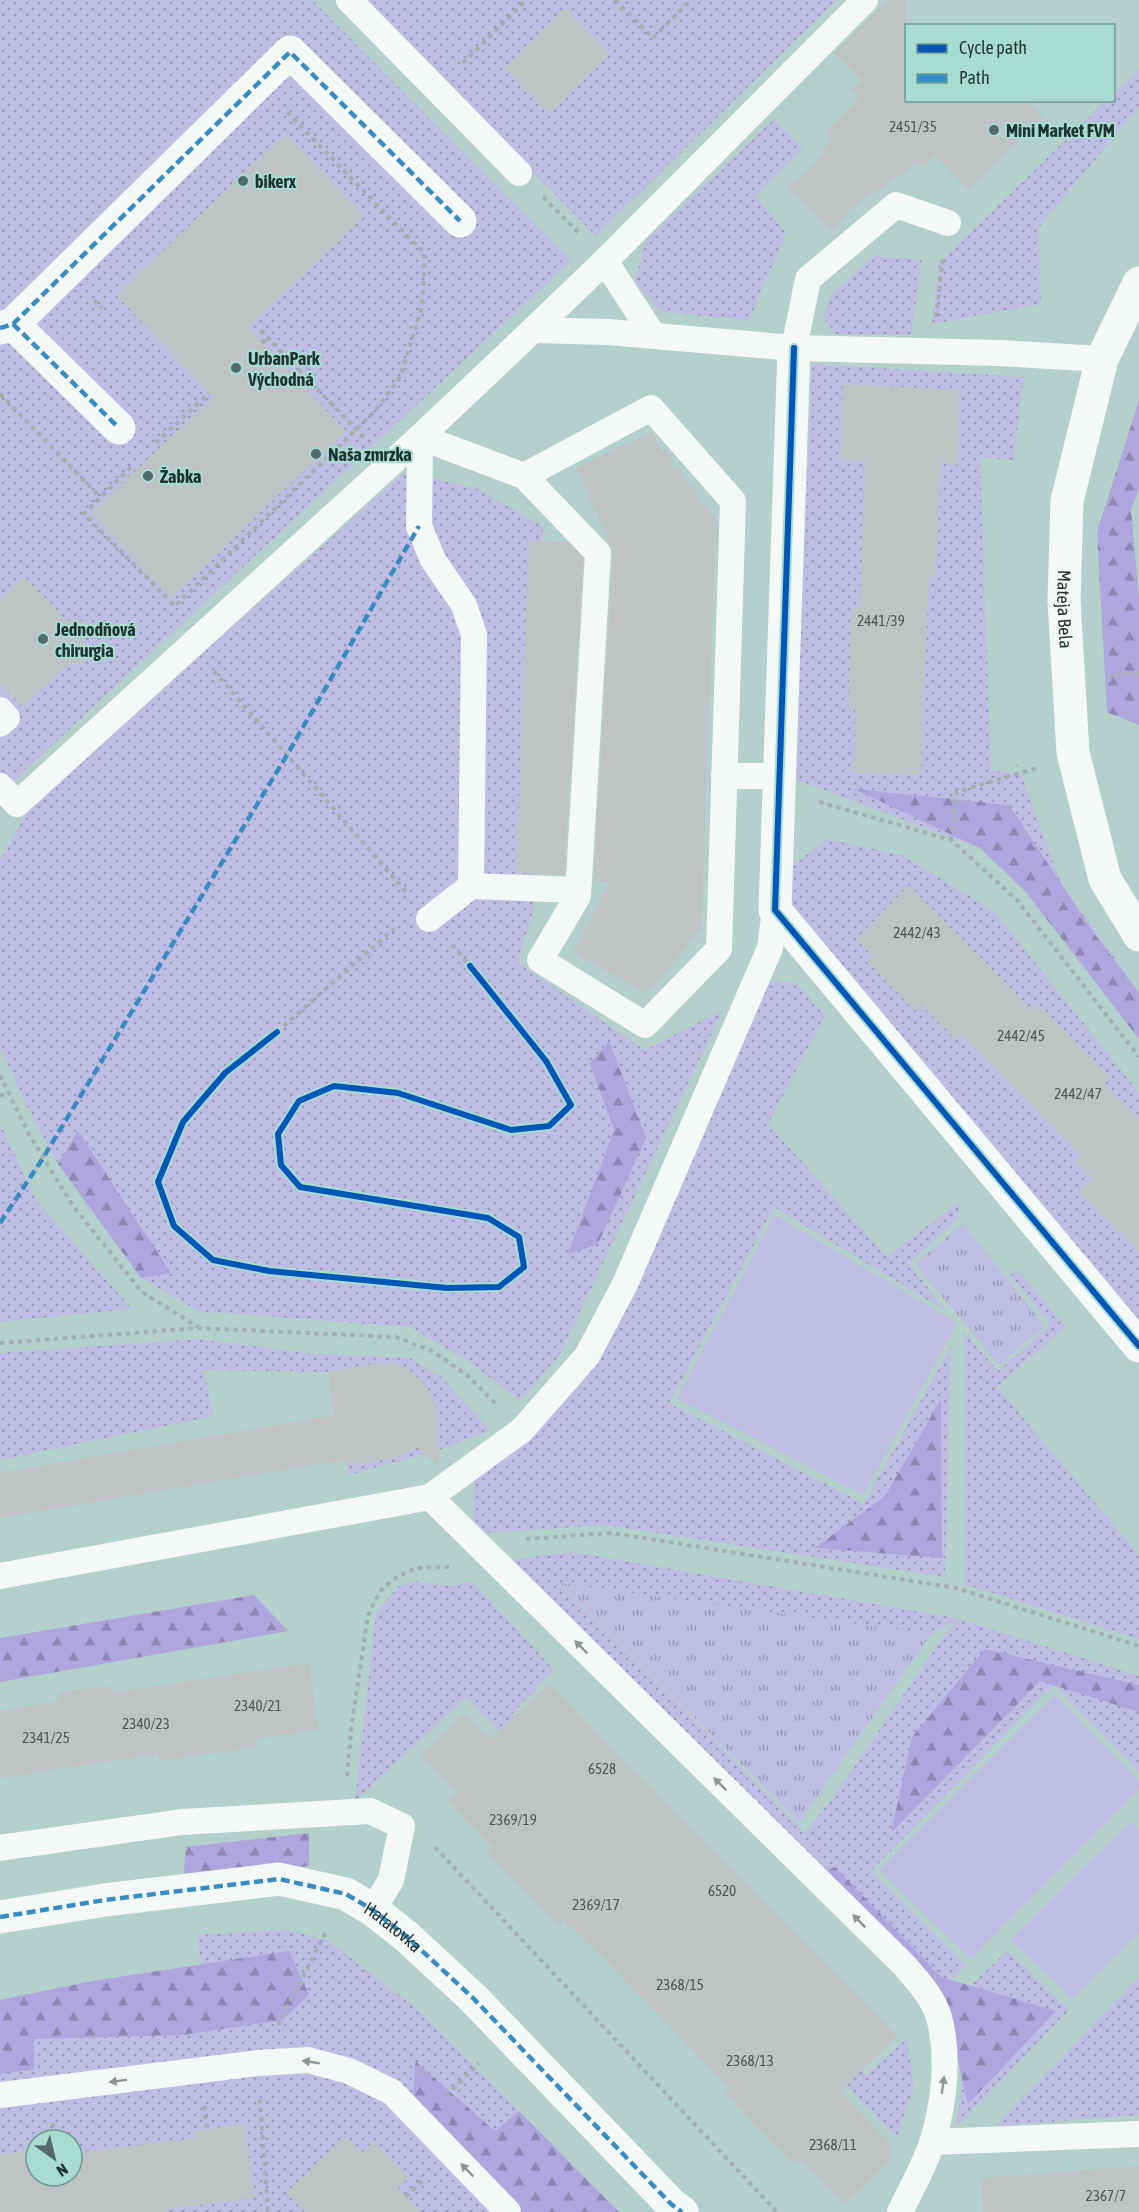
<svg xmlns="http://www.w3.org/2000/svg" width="1139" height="2212" font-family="'Asap Condensed',sans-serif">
	<defs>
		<pattern id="grass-dots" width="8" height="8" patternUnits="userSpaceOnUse" patternTransform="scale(1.5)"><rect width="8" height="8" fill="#bfbde4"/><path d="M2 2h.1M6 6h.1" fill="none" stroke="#9b9ab9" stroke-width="1.8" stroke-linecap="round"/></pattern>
		<pattern id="forest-firs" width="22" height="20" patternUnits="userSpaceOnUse" patternTransform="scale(1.5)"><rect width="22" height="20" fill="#b0a6df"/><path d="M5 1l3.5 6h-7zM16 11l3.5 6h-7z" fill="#8f88b5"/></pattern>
		<pattern id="park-tufts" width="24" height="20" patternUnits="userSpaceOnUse" patternTransform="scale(1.5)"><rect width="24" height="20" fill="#bfbde4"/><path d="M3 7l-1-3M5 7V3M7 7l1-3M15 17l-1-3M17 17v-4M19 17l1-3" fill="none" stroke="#9b9ab9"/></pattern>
	</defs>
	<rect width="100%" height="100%" fill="#b4d0ca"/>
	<!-- grass -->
	<g fill="url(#grass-dots)" fill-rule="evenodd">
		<path d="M0,0H312L571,261L0,794Z"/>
		<path d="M364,0H837L596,236Z"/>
		<path d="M1139,69V107L1038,228L1041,304L932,324L939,263L1106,101L1114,100V94Z"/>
		<path d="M774,119L803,149L756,196L786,233L749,320L661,312L635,282L646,241Z"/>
		<path d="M874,256L922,260L911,335L836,334L823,317L832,294Z"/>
		<path d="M812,364L1024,377L1013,460L980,457L991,770L1018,774L1016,761L1061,883L1139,992V1037L1025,891L980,848L795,779Z"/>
		<path d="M405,472L478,489L543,527L534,907L518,963L645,1050L723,1010L559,1356L520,1401L468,1361L410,1327L198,1311L141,1278L58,1164L25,1103L0,1046V861L27,812Z"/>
		<path d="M826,839L902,855L995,912L1139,1093V1320L790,910L792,867Z"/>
		<path d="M769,981L796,983L825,1015L768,1124L887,1257L960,1201L958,1218L909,1264L946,1311L774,1207L669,1403L864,1504L951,1346L945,1577L605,1525L487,1533L474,1524V1479L600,1356Z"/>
		<path d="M0,1123L36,1200L132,1309L0,1322Z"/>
		<path d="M1018,1270L1066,1327L997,1387L1139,1555V1639L964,1584V1332L998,1371L1051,1325L1010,1275Z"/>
		<path d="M200,1339L313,1354L410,1358L440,1376L490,1430L442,1449L349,1475L330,1372L204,1370L213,1416L0,1460V1353Z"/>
		<path d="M572,1552L956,1618L1139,1676V1772L1054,1685L871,1871L966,1965L937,1994L503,1561ZM560,1584L931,1634L955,1620L832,1799L805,1833Z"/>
		<path d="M414,1581L451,1586L472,1581L554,1670L512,1714L866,2075L907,2039L914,2087L897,2137L466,1698L355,1801L376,1613L398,1587Z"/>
		<path d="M287,1930L327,1940L416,2008L619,2212H0V2001L202,1964L196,1935ZM36,2140H72V2176H36Z"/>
		<path d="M1008,1951L1069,2010L957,2127L962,2078L946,2008Z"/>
		<path d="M1139,1977V2115L996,2126Z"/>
	</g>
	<!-- forest -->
	<g fill="url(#forest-firs)">
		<path d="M1139,400V490L1131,509L1139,599V725L1107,712L1097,532Z"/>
		<path d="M854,789L1009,805L1094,933L1139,993V1039L1025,891L980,848Z"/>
		<path d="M609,1041L646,1138L598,1244L568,1254L614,1130L590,1064Z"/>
		<path d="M78,1131L171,1273L141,1278L58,1164Z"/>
		<path d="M941,1399L942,1558L815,1548L885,1496Z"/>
		<path d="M254,1595L288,1631L0,1682V1638Z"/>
		<path d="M985,1649L1139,1685V1712L1040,1681L891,1833L912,1737Z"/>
		<path d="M309,1833V1866L183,1881L186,1847Z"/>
		<path d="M835,1867L941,1977L1056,2011L968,2104L946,2008L823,1873Z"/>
		<path d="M289,1951L309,1994L283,2020L183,2035L34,2039V2069L0,2074V2000L92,1981Z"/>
		<path d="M415,2061L495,2131L519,2111L619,2212H518L413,2104Z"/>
	</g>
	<!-- park -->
	<g fill="url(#park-tufts)">
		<path d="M963,1224L1045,1326L999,1365L915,1264Z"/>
		<path d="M560,1583L931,1634L799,1822Z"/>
	</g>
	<!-- pitch -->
	<g fill="#bfbde4">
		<path d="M775,1215L957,1323L863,1495L677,1398Z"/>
		<path d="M1055,1695L1139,1781V1790L971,1959L879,1870Z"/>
		<path d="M1131,1821L1139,1829V1933L1073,1999L1010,1940Z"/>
	</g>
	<!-- building -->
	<g fill="#c0c3c3">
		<path d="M887,0H906V100H1026L1043,118L969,190L935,155L923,167L918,163L851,208L833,233L786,186L810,170L831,139L825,133L859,98L851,90L861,80L834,53Z"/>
		<path d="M565,8L610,54L550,114L505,68Z"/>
		<path d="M285,134L365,216L248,327L346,431L171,598L91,513L213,397L116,295Z"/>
		<path d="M843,384L960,390L958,465L941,463L936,576H929L921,775L854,773L855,708L848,709L850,658L852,608H860L865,461L841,460Z"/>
		<path d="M652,432L662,452L667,450L675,469L680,467L689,486L693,485L702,504L706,502L716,521L701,930L647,994L573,952L610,882L594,881L613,554L612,547L576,468Z"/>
		<path d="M529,541L567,542L583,559L564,874L516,873Z"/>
		<path d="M24,577L68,621H83V664H68L23,707L0,685V600Z"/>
		<path d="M909,885L1033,1011L1039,1005L1110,1077L1104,1083L1139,1118V1251L1079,1192L1093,1179L1075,1161L1080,1155L960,1033L955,1039L921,1005L915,1011L867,962L872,956L856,939Z"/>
		<path d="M374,1364H395L409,1370L426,1385L436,1407L439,1466L417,1448L395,1458L349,1465V1460L295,1468L0,1518V1473L334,1415L328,1372Z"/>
		<path d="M309,1663L319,1730L255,1739L256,1747L159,1761L158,1754L0,1778V1711L60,1701L58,1692L110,1686L111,1693Z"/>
		<path d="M549,1683L897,2036L840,2092L892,2145V2159L845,2204L800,2160L794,2165L724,2093L730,2088L608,1963L564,1920L559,1926L487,1853L493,1847L448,1802L457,1794L420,1756L465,1712L492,1739Z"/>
		<path d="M244,2124L255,2198L168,2209V2212H0V2154L36,2150V2176H72V2153L195,2138V2131Z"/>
		<path d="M346,2136L362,2153L373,2141L409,2177L398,2188L421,2212H305L286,2193Z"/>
		<path d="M1139,2166V2212H983L981,2178Z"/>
	</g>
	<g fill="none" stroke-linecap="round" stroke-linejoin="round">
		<!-- path -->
		<g stroke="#a5b1ae" stroke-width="4" stroke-dasharray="4.5 4.5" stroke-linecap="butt">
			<path d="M615,0L653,38L691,0"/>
			<path d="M463,63L526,0"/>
			<path d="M543,197L580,234"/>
			<path d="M94,300L102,308"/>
			<path d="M936,317L943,259"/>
			<path d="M261,330L364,438"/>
			<path d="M262,343L268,337"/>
			<path d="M0,394L100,497"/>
			<path d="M156,443L209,393"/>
			<path d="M131,467L84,514L175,606L376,410L400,377L422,307L425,254L285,110"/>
			<path d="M214,671L406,892"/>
			<path d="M1108,676L1139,673"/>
			<path d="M819,802L951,840L1017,900L1139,1057"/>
			<path d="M951,840L957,792L1036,768"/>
			<path d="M452,945L470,966"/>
			<path d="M277,1032L394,929"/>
			<path d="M0,1075L30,1136L73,1206L142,1292L198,1327"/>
			<path d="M0,1095L9,1096"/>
			<path d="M0,1343L198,1328L396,1337L432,1351L467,1375L496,1404"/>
			<path d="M526,1539L612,1533L956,1588L1139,1646"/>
			<path d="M347,1776L352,1722L368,1615L380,1591L398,1576L417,1568L449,1567"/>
			<path d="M435,1847L777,2212"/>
			<path d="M278,2025L327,1930"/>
			<path d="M446,2096L479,2063"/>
			<path d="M260,2099L268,2212"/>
			<path d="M204,2106L207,2129"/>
			<path d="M53,2123L56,2140"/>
			<path d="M406,2197L425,2178"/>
		</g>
		<!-- service -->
		<g stroke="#f4f8f7" stroke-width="26">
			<path d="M349,0L519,173"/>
			<path d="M605,261L865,0"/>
			<path d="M533,330L605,261L653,335"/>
			<path d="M794,348L1000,353L1102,359"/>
			<path d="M420,437L524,476L651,408L733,501L719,949L645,1025L540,960L578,896L598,553L524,476"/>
			<path d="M420,437L419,526L433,560L464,605L474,635L471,886L429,919"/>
			<path d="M0,710L7,718L0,724"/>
			<path d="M724,776H779"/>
			<path d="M0,786L17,804L420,437L533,330L608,332L794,348L808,279L896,205L948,223"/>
			<path d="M471,886L578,890"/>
			<path d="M430,1497L903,1964C917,1980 935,1999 940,2021C949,2059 944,2103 933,2140C925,2165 911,2189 900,2212"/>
			<path d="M0,1576L430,1497L522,1430L587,1356L625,1284L770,948L775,910"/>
			<path d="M0,1848L182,1822L370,1811L402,1826L391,1880L373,1910"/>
			<path d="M0,2095L258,2063L308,2060L349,2071L392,2092L508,2212"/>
			<path d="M932,2142L1139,2134"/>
		</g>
		<!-- minor -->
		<g stroke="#f4f8f7" stroke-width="33">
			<path id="s1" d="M1139,283L1102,359L1067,501L1064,601L1073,753L1105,879L1139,935"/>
			<path d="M13,324L119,428"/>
			<path d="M0,328L13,324L290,52L460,221"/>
			<path d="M794,348L775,910L1139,1346"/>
			<path d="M0,1917L105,1900L279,1879L346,1894L373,1910L406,1936L473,1998L671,2204L682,2212"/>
		</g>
		<!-- quiet -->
		<g stroke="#378cc4" stroke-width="4.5" stroke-dasharray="9 4.5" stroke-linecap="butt">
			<path d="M13,324L119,428"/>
			<path d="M0,328L13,324L290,52L460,221"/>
			<path d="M0,1223L43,1158L287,755L419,526"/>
			<path id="s2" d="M0,1917L105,1900L279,1879L346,1894L373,1910L406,1936L473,1998L671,2204L682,2212"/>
		</g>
		<defs>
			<g id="cycleway">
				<path d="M794,348L775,910L1139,1346"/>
				<path d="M277,1032L225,1073L183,1122L158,1182L174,1226L213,1260L269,1271L447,1288L499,1287L524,1267L519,1237L488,1218L300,1187L281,1165L278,1134L299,1101L334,1086L398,1093L511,1130L549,1126L571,1105L546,1061L470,966"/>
			</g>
		</defs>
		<!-- cycleway casing -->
		<use href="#cycleway" stroke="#a8dcd0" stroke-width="10"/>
		<!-- cycleway -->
		<use href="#cycleway" stroke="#0057b8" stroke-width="6"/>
	</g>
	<!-- one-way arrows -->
	<defs><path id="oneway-solid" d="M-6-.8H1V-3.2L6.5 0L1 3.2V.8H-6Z" transform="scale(1.5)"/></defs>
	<g fill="#8a9694">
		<use href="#oneway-solid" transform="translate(581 1647) rotate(-135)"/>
		<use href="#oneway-solid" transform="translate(720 1784) rotate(-135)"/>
		<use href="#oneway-solid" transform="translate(859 1921) rotate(-135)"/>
		<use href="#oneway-solid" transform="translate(311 2062) rotate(-171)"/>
		<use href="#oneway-solid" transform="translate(118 2081) rotate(173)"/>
		<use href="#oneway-solid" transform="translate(943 2085) rotate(-82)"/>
		<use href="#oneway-solid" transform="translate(467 2170) rotate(-134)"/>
	</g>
	<!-- markers -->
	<g fill="#536b66" stroke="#a8dcd0" stroke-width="2">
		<circle cx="994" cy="130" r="6"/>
		<circle cx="243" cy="181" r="6"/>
		<circle cx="236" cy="368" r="6"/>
		<circle cx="316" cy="454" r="6"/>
		<circle cx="148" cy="476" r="6"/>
		<circle cx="43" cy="639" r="6"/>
	</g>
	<g text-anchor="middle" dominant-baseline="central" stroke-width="4.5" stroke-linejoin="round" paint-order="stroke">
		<!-- number labels -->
		<g font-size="15" fill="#475855">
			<text x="913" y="126">2451/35</text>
			<text x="881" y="620">2441/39</text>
			<text x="917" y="932">2442/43</text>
			<text x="1021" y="1035">2442/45</text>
			<text x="1078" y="1093">2442/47</text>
			<text x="258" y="1705">2340/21</text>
			<text x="146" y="1723">2340/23</text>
			<text x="46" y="1737">2341/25</text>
			<text x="602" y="1768">6528</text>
			<text x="513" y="1819">2369/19</text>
			<text x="722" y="1890">6520</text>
			<text x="596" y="1904">2369/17</text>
			<text x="680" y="1984">2368/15</text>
			<text x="750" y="2060">2368/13</text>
			<text x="833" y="2144">2368/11</text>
			<text x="1106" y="2195">2367/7</text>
		</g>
		<!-- poi labels -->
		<g font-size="18" font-weight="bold" fill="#1f3430" stroke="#a8dcd0" text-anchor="start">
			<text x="1006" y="130">Mini Market FVM</text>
			<text x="255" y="181">bikerx</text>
			<text x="248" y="358">UrbanPark<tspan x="248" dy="21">Východná</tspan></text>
			<text x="328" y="454">Naša zmrzka</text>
			<text x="160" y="476">Žabka</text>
			<text x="55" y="629">Jednodňová<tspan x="55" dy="21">chirurgia</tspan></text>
		</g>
		<!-- street labels -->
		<g font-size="18" fill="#1f3430" stroke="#a8dcd0">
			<text stroke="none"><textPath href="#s1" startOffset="339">Mateja Bela</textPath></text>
			<text stroke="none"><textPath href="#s2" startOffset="408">Halalovka</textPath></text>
		</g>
	</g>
	<!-- legend -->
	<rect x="905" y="24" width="210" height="78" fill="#a8dcd0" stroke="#719990" stroke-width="1.5"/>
	<rect x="917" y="44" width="30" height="9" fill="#0057b8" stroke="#719990" stroke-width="1.5"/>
	<text x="959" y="54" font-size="18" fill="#1f3430">Cycle path</text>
	<rect x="917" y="74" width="30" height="9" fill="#378cc4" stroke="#719990" stroke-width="1.5"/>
	<text x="959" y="84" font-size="18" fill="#1f3430">Path</text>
	<!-- north arrow -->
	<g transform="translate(54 2158) rotate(146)"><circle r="28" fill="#a8dcd0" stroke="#719990" stroke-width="1.5"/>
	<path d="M0-4.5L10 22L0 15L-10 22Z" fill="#536b66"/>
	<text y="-9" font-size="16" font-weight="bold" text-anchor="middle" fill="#1f3430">N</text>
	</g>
</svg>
